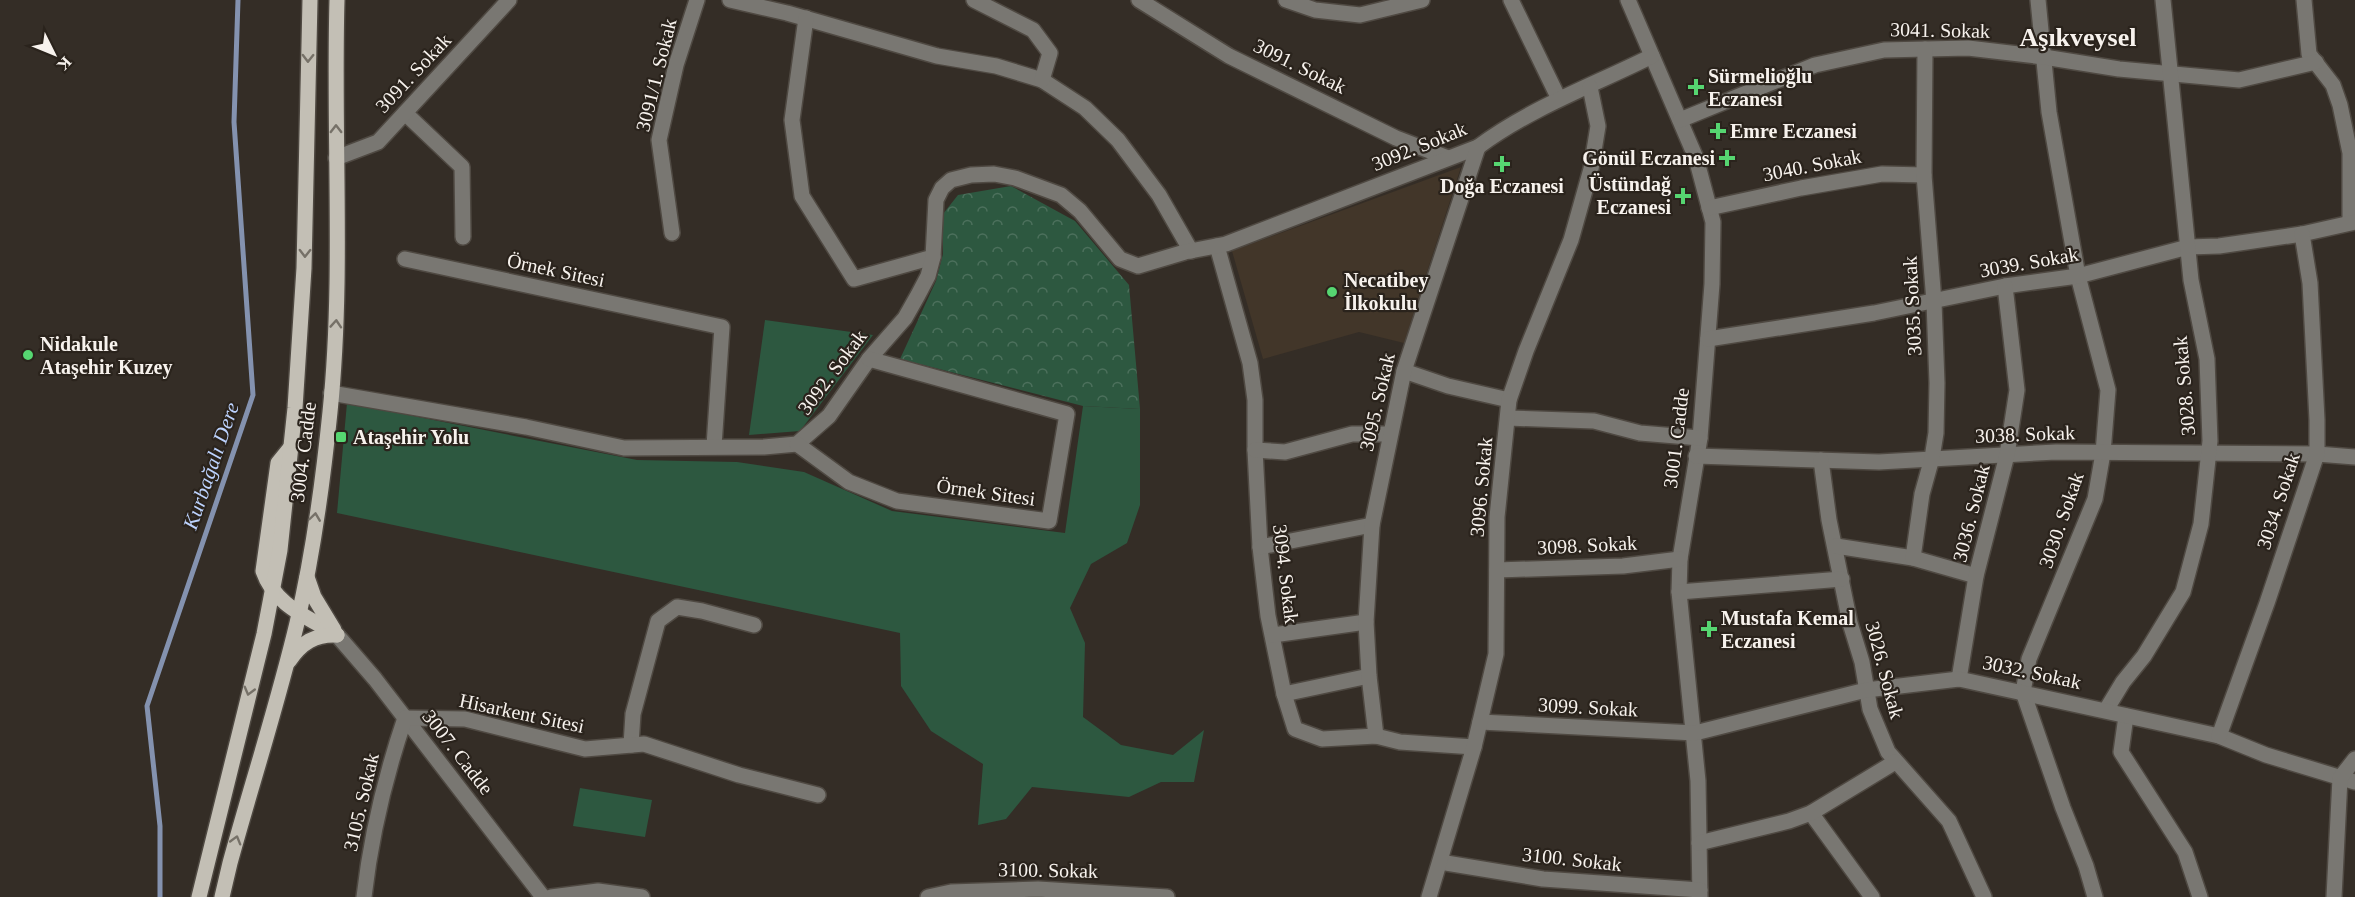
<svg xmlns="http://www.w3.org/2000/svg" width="2355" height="897" font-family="'Times New Roman',serif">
	<defs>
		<pattern id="forest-crowns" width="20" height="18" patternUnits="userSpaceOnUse" patternTransform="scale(1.5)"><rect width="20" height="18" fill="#2d5840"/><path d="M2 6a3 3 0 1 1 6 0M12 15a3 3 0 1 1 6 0" fill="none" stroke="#4c705c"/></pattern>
	</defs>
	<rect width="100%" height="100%" fill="#342d26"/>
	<!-- built -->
	<path fill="#423629" d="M1461,167L1404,343L1359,332L1263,359L1232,251Z"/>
	<!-- grass -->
	<g fill="#2d5840">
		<path d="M765,320L873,335L800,431L749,435Z"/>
		<path d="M347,403L637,460L737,462L804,472L892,511L1065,533L1083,406L1140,409V505L1127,543L1091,564L1070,608L1085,643L1083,717L1121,745L1173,755L1204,730L1194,782H1161L1129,797L1032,787L1006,819L978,825L983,764L931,731L901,686L900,633L337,513Z"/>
		<path d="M580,788L652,800L645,837L573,826Z"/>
	</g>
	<!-- forest -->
	<path fill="url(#forest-crowns)" d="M1011,186L1075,221L1129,285L1140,409L1083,406L900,359L936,281L943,254V214L958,195Z"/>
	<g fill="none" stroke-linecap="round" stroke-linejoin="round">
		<!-- stream -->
		<path stroke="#8492af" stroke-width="5" d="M160,897V826L147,706L253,395L234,122L238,0"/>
		<defs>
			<g id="minor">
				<path d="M730,0L787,13L937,56L996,66L1042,80L1085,108L1118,140L1159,195L1191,251"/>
				<path d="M974,0L1033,30L1050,53L1042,80"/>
				<path d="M1139,0L1229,56L1396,138L1448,158"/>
				<path d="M1286,0L1315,10L1360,15L1422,0"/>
				<path d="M1511,0L1559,99"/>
				<path d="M1628,0L1696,158L1713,222L1712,284L1700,438L1680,559L1679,592L1698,781L1700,897"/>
				<path d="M2038,0L2049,112L2078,276L2108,390L2103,453L2095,499L2029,659L2023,692L2063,808L2086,866L2095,897"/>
				<path d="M2304,0L2309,54L2333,85L2340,105L2350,153V222"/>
				<path d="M806,18L792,120L802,196L854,279L933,257"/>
				<path d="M405,113L462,167L463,237"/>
				<path d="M1680,120L1815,65L1884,50L1968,48L2044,57L2119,69L2239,80L2316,62"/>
				<path d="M336,158L378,142L509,0"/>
				<path d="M1709,208L1801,188L1882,174L1924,175"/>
				<path d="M672,233L659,140L676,65L697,0"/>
				<path d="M1217,246L1250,363L1255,400V450L1260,547L1268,616L1284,694L1295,729L1322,739L1376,736L1400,742L1474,747"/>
				<path d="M405,259L722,327L714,446"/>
				<path d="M1708,339L1874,313L2005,286L2078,276L2188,247L2219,246L2302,234L2355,222"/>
				<path d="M1404,371L1448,386L1509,400"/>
				<path d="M331,393L526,427L624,448L764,447L797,444L829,416L869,359L905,318L918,295L928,276L933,257L936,200L942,188L951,180L971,175L994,174L1015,178L1061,195L1080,211L1120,259L1138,266L1185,252L1226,244L1478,147C1530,108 1594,85 1652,56"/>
				<path d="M1508,418L1594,421L1640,433L1700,438"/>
				<path d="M797,444L849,482L897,501L1049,521L1067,414L869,359"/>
				<path d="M1255,450L1285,452L1352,434H1390"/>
				<path d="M1696,456L1879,462L2056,452L2317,454L2355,457"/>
				<path d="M1821,460L1829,520L1850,623L1862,662L1870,709L1888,752L1949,821L1984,897"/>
				<path d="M1836,546L1913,558L1976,576"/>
				<path d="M1260,547L1372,525"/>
				<path d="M1913,558L1922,494L1932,458L1936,433L1937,383L1934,302L1924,175L1925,49"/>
				<path d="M1497,570L1623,566L1680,559"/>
				<path d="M1679,592L1842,579"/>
				<path d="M337,635L375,679L543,897"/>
				<path d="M1273,635L1366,622"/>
				<path d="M1959,679L1976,576L2007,455L2017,390L2005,286"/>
				<path d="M1284,694L1369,676"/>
				<path d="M2106,710L2123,682L2144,656L2183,592L2201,524L2210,441L2207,359L2191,280L2163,0"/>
				<path d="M2126,716L2121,752L2185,852L2200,897"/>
				<path d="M1480,722L1695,733L1866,690L1959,679L2219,736L2266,755L2355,782"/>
				<path d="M1376,736L1369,676L1366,622L1372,525L1404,371L1478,147"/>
				<path d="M2219,736L2267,603L2317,454V420L2310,283L2302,234"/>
				<path d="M631,745L633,714L658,621L677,607L702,611L754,625"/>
				<path d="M1811,813L1872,897"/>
				<path d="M1699,843L1789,821L1811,813L1895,762"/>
				<path d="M1440,862L1543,879L1700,890"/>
				<path d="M364,897C371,835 385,777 405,718L465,719L585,749L644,744L739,775L818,795"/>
				<path d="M551,897L598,891L642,897"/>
				<path d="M928,897L951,892L1038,889L1167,897"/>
				<path d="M1429,897L1474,747L1496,654L1497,517L1509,400L1526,351L1571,240L1591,169L1598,126L1590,87"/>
				<path d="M2334,897L2340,778L2355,759"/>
			</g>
			<g id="major">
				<path d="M291,447L278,463L263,571C275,606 308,617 337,635"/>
				<path d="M307,577L314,597L334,630"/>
				<path d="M289,661C301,643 315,634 337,635"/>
				<path d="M199,897L264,634L280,550L295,408L304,268L310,0"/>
				<path d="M222,897L230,863C252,783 278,703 297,623C313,555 323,481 330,412C344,275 333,137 337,0"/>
			</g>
		</defs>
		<!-- minor casing -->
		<use href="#minor" stroke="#4f4942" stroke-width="18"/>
		<!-- major casing -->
		<use href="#major" stroke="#4f4942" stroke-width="18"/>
		<!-- minor -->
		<use href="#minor" stroke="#797772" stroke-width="15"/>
		<!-- major -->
		<use href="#major" stroke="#c3bfb5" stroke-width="15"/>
	</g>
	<!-- one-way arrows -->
	<defs><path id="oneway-chevron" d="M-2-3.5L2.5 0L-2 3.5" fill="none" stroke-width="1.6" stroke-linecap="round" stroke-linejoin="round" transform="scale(1.5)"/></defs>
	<g stroke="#767168">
		<use href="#oneway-chevron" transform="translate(308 58) rotate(91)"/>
		<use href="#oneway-chevron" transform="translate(336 129) rotate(-90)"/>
		<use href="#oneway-chevron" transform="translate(305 253) rotate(91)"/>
		<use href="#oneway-chevron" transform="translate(336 324) rotate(-86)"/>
		<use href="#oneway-chevron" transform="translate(315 517) rotate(-82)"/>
		<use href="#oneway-chevron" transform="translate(249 691) rotate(105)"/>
		<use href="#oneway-chevron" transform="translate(236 840) rotate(-74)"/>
	</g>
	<!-- markers -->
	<g fill="#56d671" stroke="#2a231c" stroke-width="2">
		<path d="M1693 78h6v6h6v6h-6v6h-6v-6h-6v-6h6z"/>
		<path d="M1715 122h6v6h6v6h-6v6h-6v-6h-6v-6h6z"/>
		<path d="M1724 149h6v6h6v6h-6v6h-6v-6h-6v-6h6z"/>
		<path d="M1499 155h6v6h6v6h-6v6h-6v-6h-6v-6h6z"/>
		<path d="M1680 187h6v6h6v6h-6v6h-6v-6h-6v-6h6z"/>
		<circle cx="1332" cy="292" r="6"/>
		<circle cx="28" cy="355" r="6"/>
		<rect x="335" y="431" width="12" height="12" rx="3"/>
		<path d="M1706 620h6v6h6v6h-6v6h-6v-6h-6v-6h6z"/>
	</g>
	<g text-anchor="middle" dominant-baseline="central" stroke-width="4.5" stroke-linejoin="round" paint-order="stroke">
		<!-- street labels -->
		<g font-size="20" fill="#f7f2ed" stroke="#2a231c">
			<text transform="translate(1940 30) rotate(1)">3041. Sokak</text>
			<text transform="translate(1300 66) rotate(26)">3091. Sokak</text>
			<text transform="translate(413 73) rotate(-47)">3091. Sokak</text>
			<text transform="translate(656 75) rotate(-76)">3091/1. Sokak</text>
			<text transform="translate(1419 146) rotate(-22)">3092. Sokak</text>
			<text transform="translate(1812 165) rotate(-11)">3040. Sokak</text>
			<text transform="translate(2029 262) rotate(-10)">3039. Sokak</text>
			<text transform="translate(556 270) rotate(12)">Örnek Sitesi</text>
			<text transform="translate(1912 306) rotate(-93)">3035. Sokak</text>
			<text transform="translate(832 372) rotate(-53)">3092. Sokak</text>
			<text transform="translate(2184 386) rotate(-95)">3028. Sokak</text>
			<text transform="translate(1377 402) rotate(-77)">3095. Sokak</text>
			<text transform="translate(2025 434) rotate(-2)">3038. Sokak</text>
			<text transform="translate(1676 438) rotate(-83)">3001. Cadde</text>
			<text transform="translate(303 452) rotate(-83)">3004. Cadde</text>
			<text transform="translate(1481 487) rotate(-85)">3096. Sokak</text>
			<text transform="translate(986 492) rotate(8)">Örnek Sitesi</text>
			<text transform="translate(2278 501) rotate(-72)">3034. Sokak</text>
			<text transform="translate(1971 513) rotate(-76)">3036. Sokak</text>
			<text transform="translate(2061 520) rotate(-71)">3030. Sokak</text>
			<text transform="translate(1587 545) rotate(-3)">3098. Sokak</text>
			<text transform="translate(1286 574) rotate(83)">3094. Sokak</text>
			<text transform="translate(1885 670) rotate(75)">3026. Sokak</text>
			<text transform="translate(2032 672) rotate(12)">3032. Sokak</text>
			<text transform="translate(1588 707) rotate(3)">3099. Sokak</text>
			<text transform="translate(522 713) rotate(12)">Hisarkent Sitesi</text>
			<text transform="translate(458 752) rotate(52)">3007. Cadde</text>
			<text transform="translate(361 802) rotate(-77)">3105. Sokak</text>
			<text transform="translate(1572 859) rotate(6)">3100. Sokak</text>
			<text transform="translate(1048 870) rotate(1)">3100. Sokak</text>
		</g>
		<!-- poi labels -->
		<g font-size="20" font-weight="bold" fill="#f7f2ed" stroke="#2a231c" text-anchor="start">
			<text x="1708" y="76">Sürmelioğlu<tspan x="1708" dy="23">Eczanesi</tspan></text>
			<text x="1730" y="131">Emre Eczanesi</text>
			<text x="1715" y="158" text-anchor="end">Gönül Eczanesi</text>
			<text x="1671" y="184" text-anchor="end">Üstündağ<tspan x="1671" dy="23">Eczanesi</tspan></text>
			<text x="1502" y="186" text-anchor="middle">Doğa Eczanesi</text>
			<text x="1344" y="280">Necatibey<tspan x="1344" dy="23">İlkokulu</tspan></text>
			<text x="40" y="344">Nidakule<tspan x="40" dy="23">Ataşehir Kuzey</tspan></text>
			<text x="353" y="437">Ataşehir Yolu</text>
			<text x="1721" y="618">Mustafa Kemal<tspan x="1721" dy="23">Eczanesi</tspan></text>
		</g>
		<!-- water labels -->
		<g font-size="21" font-style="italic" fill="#bcd2fd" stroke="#2a231c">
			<text transform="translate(211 466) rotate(-71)">Kurbağalı Dere</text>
		</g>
		<!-- district labels -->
		<g font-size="26" font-weight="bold" fill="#f7f2ed" stroke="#2a231c">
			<text x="2078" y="37">Aşıkveysel</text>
		</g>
	</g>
	<!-- north arrow -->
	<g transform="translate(54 54) rotate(133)" stroke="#2a231c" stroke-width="4.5" paint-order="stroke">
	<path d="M0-4.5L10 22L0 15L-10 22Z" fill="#f7f2ed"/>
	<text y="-9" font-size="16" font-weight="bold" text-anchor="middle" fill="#f7f2ed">K</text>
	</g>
</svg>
